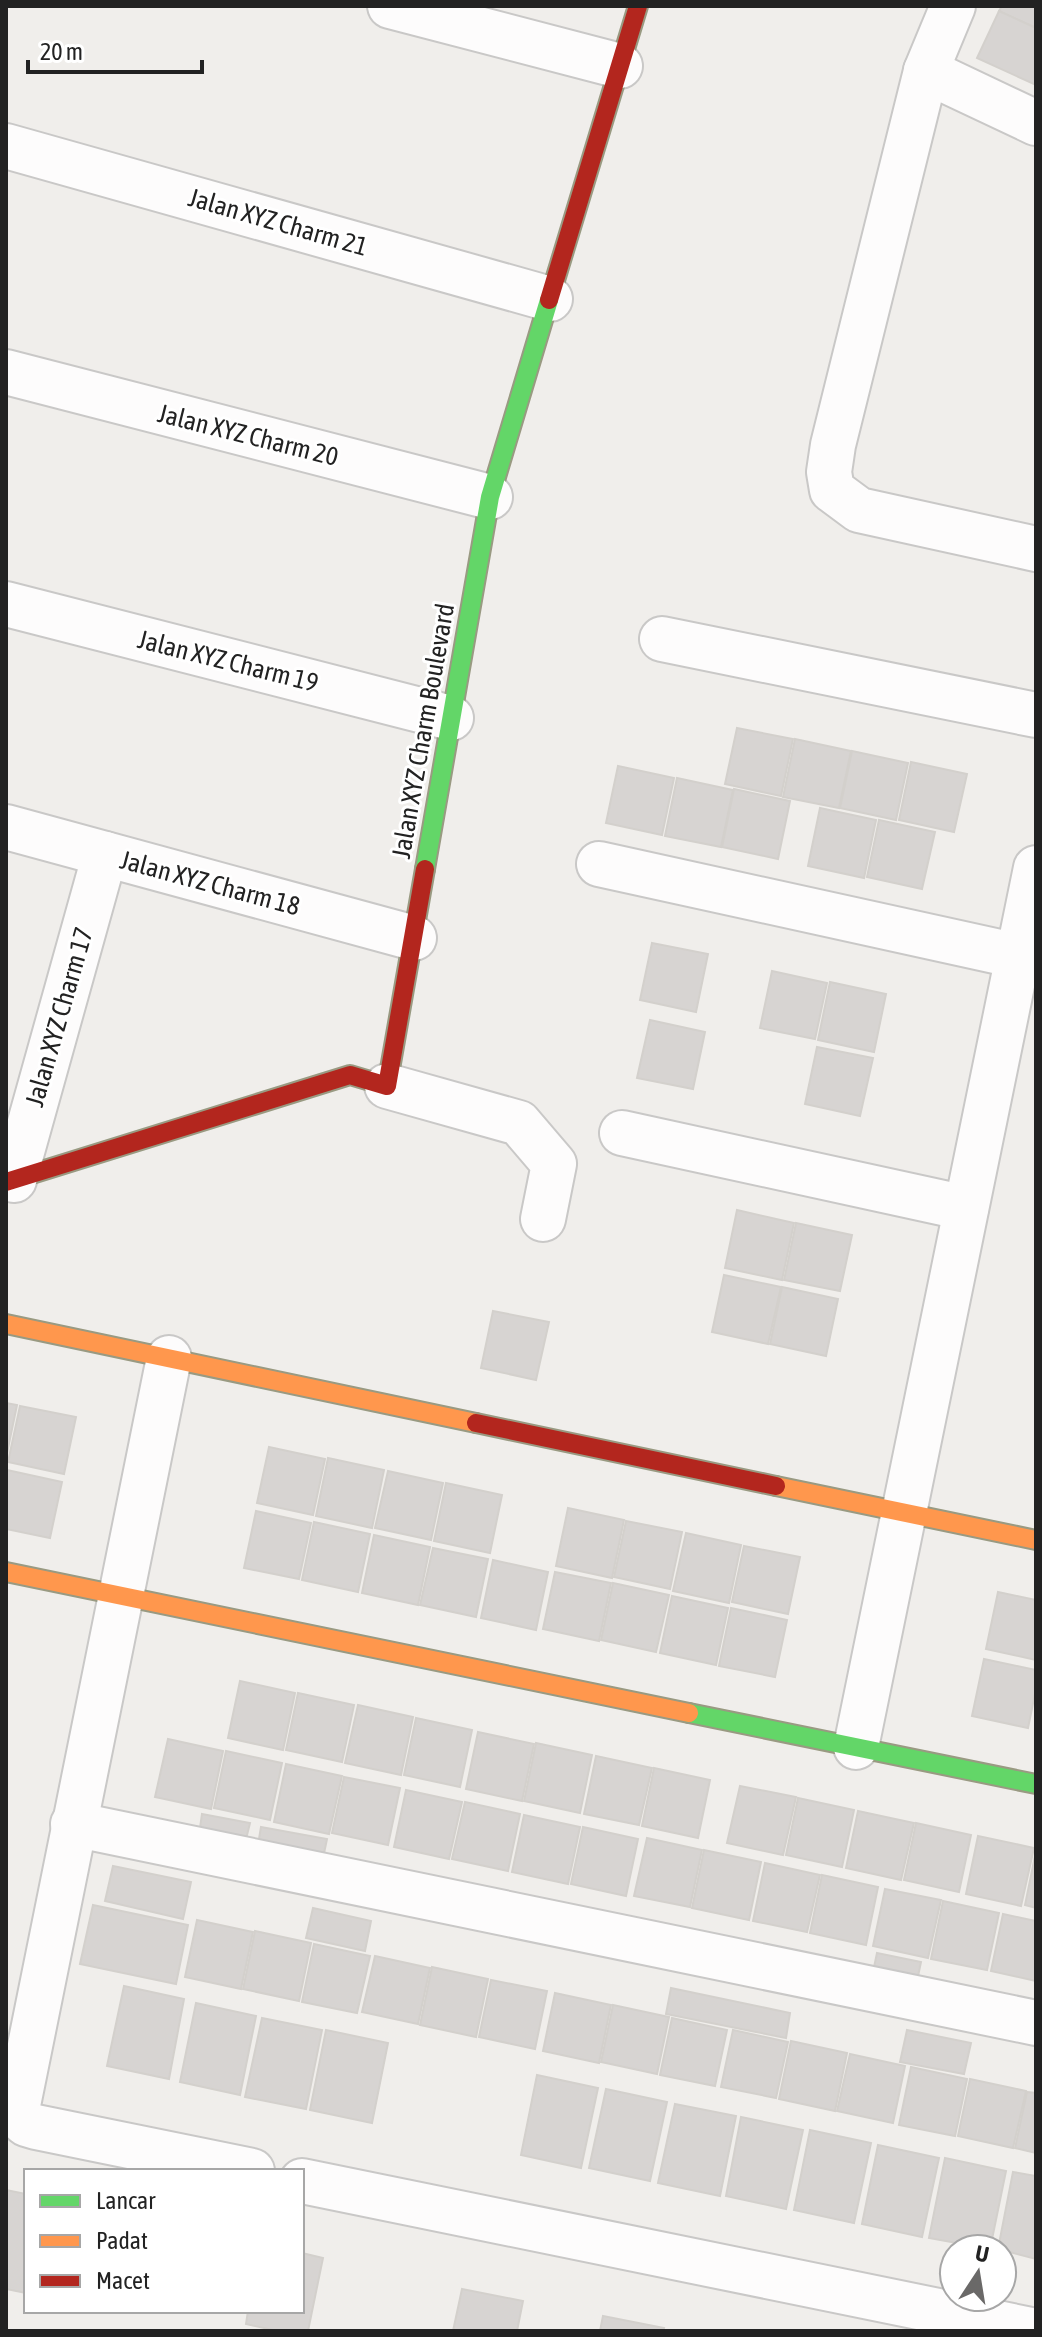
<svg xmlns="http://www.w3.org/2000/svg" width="1042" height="2337" font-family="'Asap Condensed',sans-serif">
	<rect width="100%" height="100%" fill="#f0eeeb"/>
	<!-- building -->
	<g fill="#d7d4d2" stroke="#d3d0cc" stroke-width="2">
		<path d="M1002,6H1036V28L999,11Z"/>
		<path d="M999,11L1036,28V85L977,58Z"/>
		<path d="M737,728L793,739L781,796L725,784Z"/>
		<path d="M795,739L851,751L839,808L783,797Z"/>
		<path d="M852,751L908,763L896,820L840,808Z"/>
		<path d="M911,762L967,774L954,832L899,820Z"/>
		<path d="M618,766L674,778L662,835L606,823Z"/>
		<path d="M677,778L733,790L721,847L665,836Z"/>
		<path d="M734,789L790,801L778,859L722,847Z"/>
		<path d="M820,808L876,820L864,878L808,866Z"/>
		<path d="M879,820L935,832L922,889L867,877Z"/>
		<path d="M652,943L708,954L696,1012L640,1000Z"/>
		<path d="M772,971L827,983L815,1039L760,1028Z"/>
		<path d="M830,982L886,994L874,1052L818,1040Z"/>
		<path d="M650,1020L705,1032L693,1089L637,1078Z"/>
		<path d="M817,1047L873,1058L860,1116L805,1104Z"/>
		<path d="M737,1210L794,1223L782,1280L725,1268Z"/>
		<path d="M796,1223L852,1235L840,1291L784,1280Z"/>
		<path d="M724,1275L781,1287L768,1344L712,1332Z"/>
		<path d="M782,1287L838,1299L826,1356L770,1344Z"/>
		<path d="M493,1311L549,1322L536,1380L481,1368Z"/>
		<path d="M6,1403L17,1405L6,1458Z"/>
		<path d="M20,1406L76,1417L64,1474L8,1462Z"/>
		<path d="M269,1447L325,1459L313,1515L257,1503Z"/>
		<path d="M328,1458L384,1470L372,1528L316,1516Z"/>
		<path d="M7,1470L62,1482L50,1538L6,1529Z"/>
		<path d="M388,1471L443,1483L431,1540L375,1528Z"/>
		<path d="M446,1483L502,1495L490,1553L434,1541Z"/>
		<path d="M568,1508L624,1520L612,1578L556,1566Z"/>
		<path d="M256,1511L311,1523L299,1579L244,1568Z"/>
		<path d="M626,1521L682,1532L670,1589L614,1577Z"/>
		<path d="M314,1522L370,1534L358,1592L302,1580Z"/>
		<path d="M686,1533L741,1545L729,1603L673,1591Z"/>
		<path d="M374,1535L430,1547L418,1605L362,1593Z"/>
		<path d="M744,1546L800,1557L788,1614L732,1602Z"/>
		<path d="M433,1548L488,1559L476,1617L420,1605Z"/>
		<path d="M493,1560L548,1572L536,1630L481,1618Z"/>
		<path d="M555,1572L611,1583L599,1641L543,1629Z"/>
		<path d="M613,1583L669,1595L656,1652L601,1640Z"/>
		<path d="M998,1592L1036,1600V1660L986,1649Z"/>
		<path d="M672,1596L728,1608L716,1665L660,1653Z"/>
		<path d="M731,1608L787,1620L775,1677L719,1666Z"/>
		<path d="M984,1659L1036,1670V1689L1028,1728L972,1716Z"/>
		<path d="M240,1681L295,1693L283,1750L228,1738Z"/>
		<path d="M298,1693L354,1705L342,1762L286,1750Z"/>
		<path d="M358,1705L413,1717L401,1775L345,1763Z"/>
		<path d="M416,1718L472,1730L460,1787L404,1775Z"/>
		<path d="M478,1732L534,1744L522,1801L466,1789Z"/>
		<path d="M168,1739L223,1751L211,1809L155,1797Z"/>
		<path d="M536,1743L592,1755L580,1813L524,1801Z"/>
		<path d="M226,1751L282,1763L270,1820L214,1808Z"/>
		<path d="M596,1756L652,1768L639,1825L584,1814Z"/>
		<path d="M286,1764L342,1776L329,1834L274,1822Z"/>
		<path d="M654,1768L710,1780L698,1838L642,1826Z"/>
		<path d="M344,1777L400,1788L388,1845L332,1833Z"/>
		<path d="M740,1786L796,1797L783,1855L727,1843Z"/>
		<path d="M406,1790L462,1802L449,1859L394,1847Z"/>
		<path d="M798,1798L854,1810L842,1867L786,1855Z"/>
		<path d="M465,1802L520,1814L508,1871L452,1859Z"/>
		<path d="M858,1811L914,1823L901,1880L846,1868Z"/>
		<path d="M202,1814L250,1823L245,1843L199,1835Z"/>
		<path d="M524,1815L580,1827L568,1884L512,1872Z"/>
		<path d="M916,1823L971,1835L959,1892L904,1880Z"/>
		<path d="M261,1827L327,1839L322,1863L257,1851Z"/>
		<path d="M583,1827L638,1839L626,1896L571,1884Z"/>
		<path d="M978,1836L1034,1848L1021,1906L966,1894Z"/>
		<path d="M647,1838L702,1850L690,1907L634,1896Z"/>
		<path d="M704,1850L761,1862L749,1920L692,1908Z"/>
		<path d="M1036,1851V1908L1025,1905Z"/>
		<path d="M765,1863L820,1875L807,1932L753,1921Z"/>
		<path d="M113,1866L191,1882L183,1919L105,1901Z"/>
		<path d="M822,1875L878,1887L866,1945L810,1933Z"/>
		<path d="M885,1889L941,1900L928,1958L873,1946Z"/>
		<path d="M943,1901L999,1913L987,1970L931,1959Z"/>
		<path d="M93,1905L188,1925L176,1984L80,1964Z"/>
		<path d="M313,1908L371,1921L365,1951L306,1938Z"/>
		<path d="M1003,1914L1036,1921V1981L991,1971Z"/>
		<path d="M197,1920L253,1932L241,1989L185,1977Z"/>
		<path d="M255,1931L311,1943L299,2001L243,1989Z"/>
		<path d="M314,1944L370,1956L357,2013L302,2002Z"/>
		<path d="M877,1953L921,1962L917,1981L873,1972Z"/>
		<path d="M375,1956L430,1968L418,2024L362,2012Z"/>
		<path d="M432,1967L488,1979L476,2037L420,2025Z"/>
		<path d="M491,1980L547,1991L535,2049L479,2037Z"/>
		<path d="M124,1986L184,1999L169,2079L107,2066Z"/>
		<path d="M671,1988L790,2013L786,2038L666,2014Z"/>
		<path d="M555,1993L611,2005L599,2063L543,2051Z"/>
		<path d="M196,2003L256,2016L240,2095L180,2082Z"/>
		<path d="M613,2005L669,2017L657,2074L601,2062Z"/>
		<path d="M262,2018L322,2030L306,2109L245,2097Z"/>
		<path d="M672,2018L727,2030L715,2086L660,2075Z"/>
		<path d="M326,2030L388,2043L372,2123L310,2110Z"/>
		<path d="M733,2030L788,2042L776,2098L721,2087Z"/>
		<path d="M907,2030L971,2043L964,2074L900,2062Z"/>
		<path d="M791,2041L847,2053L835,2111L779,2099Z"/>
		<path d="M850,2054L905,2066L893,2123L837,2111Z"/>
		<path d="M911,2067L967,2079L955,2136L899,2125Z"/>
		<path d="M537,2075L598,2088L581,2168L521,2155Z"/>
		<path d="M970,2079L1026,2091L1013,2148L958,2136Z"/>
		<path d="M606,2089L667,2102L650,2181L589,2168Z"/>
		<path d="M1027,2092L1036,2093V2153L1015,2148Z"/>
		<path d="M675,2104L736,2116L720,2196L658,2183Z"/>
		<path d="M741,2117L803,2130L786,2209L726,2196Z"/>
		<path d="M810,2130L871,2143L854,2223L794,2210Z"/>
		<path d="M878,2145L939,2158L922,2237L862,2224Z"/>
		<path d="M945,2158L1006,2171L990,2249L929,2238Z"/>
		<path d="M1013,2172L1036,2176V2259L998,2249Z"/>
		<path d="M6,2190L26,2194V2293L6,2289Z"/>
		<path d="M302,2253L323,2258L308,2331H277L246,2324L248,2311H302Z"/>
		<path d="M462,2289L523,2301L517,2331H453Z"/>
		<path d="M603,2316L664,2328L663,2331H600Z"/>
	</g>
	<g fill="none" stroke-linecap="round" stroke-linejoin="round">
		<defs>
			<g id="street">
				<path d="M390,6L620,66"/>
				<path d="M953,6L926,71L833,445L829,472L832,490L859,510L1036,549"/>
				<path d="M926,71L1036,123"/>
				<path d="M6,146L550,299"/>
				<path d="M6,372L490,497"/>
				<path d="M6,604L451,718"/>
				<path d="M662,639L1036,715"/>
				<path d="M6,827L414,938"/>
				<path d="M599,864L1018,956"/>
				<path d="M387,1086L519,1123L554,1164L543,1219"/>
				<path d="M622,1133L966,1208"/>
				<path d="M14,1180L105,854"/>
				<path d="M169,1358L16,2115L26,2124L36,2127L252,2171"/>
				<path d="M856,1747L1036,868"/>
				<path d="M73,1824L1036,2023"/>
				<path d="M302,2181L1036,2331"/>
			</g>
			<g id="fast">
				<path d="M425,869L490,497L549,300"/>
				<path d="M689,1713L1036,1784"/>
			</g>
			<g id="slow">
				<path d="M6,1324L476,1423"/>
				<path d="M776,1486L1036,1540"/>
				<path d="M6,1572L689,1713"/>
			</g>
			<g id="jam">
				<path d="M549,300L638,6"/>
				<path d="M6,1182L350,1075L387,1086L425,869"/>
				<path d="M476,1423L776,1486"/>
			</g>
		</defs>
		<!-- street casing -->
		<use href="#street" stroke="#c9c8c7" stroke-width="48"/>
		<!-- fast casing -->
		<use href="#fast" stroke="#999a82" stroke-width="22"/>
		<!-- slow casing -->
		<use href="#slow" stroke="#999a82" stroke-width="22"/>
		<!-- jam casing -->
		<use href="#jam" stroke="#999a82" stroke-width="22"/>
		<!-- street -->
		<use href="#street" stroke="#fdfcfc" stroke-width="44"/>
		<!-- fast -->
		<use href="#fast" stroke="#63d668" stroke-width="18"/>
		<!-- slow -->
		<use href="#slow" stroke="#ff974d" stroke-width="18"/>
		<!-- jam -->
		<use href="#jam" stroke="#b3261e" stroke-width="18"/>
	</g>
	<g text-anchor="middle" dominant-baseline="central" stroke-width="6" stroke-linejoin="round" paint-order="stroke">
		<!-- street labels -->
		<g font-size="26" fill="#222" stroke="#fff">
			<text transform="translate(278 222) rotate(16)">Jalan XYZ Charm 21</text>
			<text transform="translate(248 435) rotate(14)">Jalan XYZ Charm 20</text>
			<text transform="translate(228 661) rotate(14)">Jalan XYZ Charm 19</text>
			<text transform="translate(423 731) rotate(-80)">Jalan XYZ Charm Boulevard</text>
			<text transform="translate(210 883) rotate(15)">Jalan XYZ Charm 18</text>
			<text transform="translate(59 1017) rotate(-74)">Jalan XYZ Charm 17</text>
		</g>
	</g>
	<!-- border -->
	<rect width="1042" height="2337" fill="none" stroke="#222222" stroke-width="16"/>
	<!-- legend -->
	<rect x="24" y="2169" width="280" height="144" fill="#ffffff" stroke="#a7a7a7" stroke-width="2"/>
	<rect x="40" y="2195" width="40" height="12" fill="#63d668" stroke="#a7a7a7" stroke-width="2"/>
	<text x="96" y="2209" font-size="24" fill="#222222">Lancar</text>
	<rect x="40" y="2235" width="40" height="12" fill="#ff974d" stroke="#a7a7a7" stroke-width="2"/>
	<text x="96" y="2249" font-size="24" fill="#222222">Padat</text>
	<rect x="40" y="2275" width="40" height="12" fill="#b3261e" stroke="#a7a7a7" stroke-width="2"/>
	<text x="96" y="2289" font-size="24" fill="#222222">Macet</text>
	<!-- north arrow -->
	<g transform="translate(978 2273) rotate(12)"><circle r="38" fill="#ffffff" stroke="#a7a7a7" stroke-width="2"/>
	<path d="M0-6L14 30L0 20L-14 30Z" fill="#6a6968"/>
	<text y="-12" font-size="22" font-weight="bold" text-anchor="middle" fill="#222222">U</text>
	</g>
	<!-- scale -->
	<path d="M28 60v12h174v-12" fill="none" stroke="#222222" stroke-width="4"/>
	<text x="40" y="60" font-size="24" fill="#222222" stroke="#ffffff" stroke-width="6" paint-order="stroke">20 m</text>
</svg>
